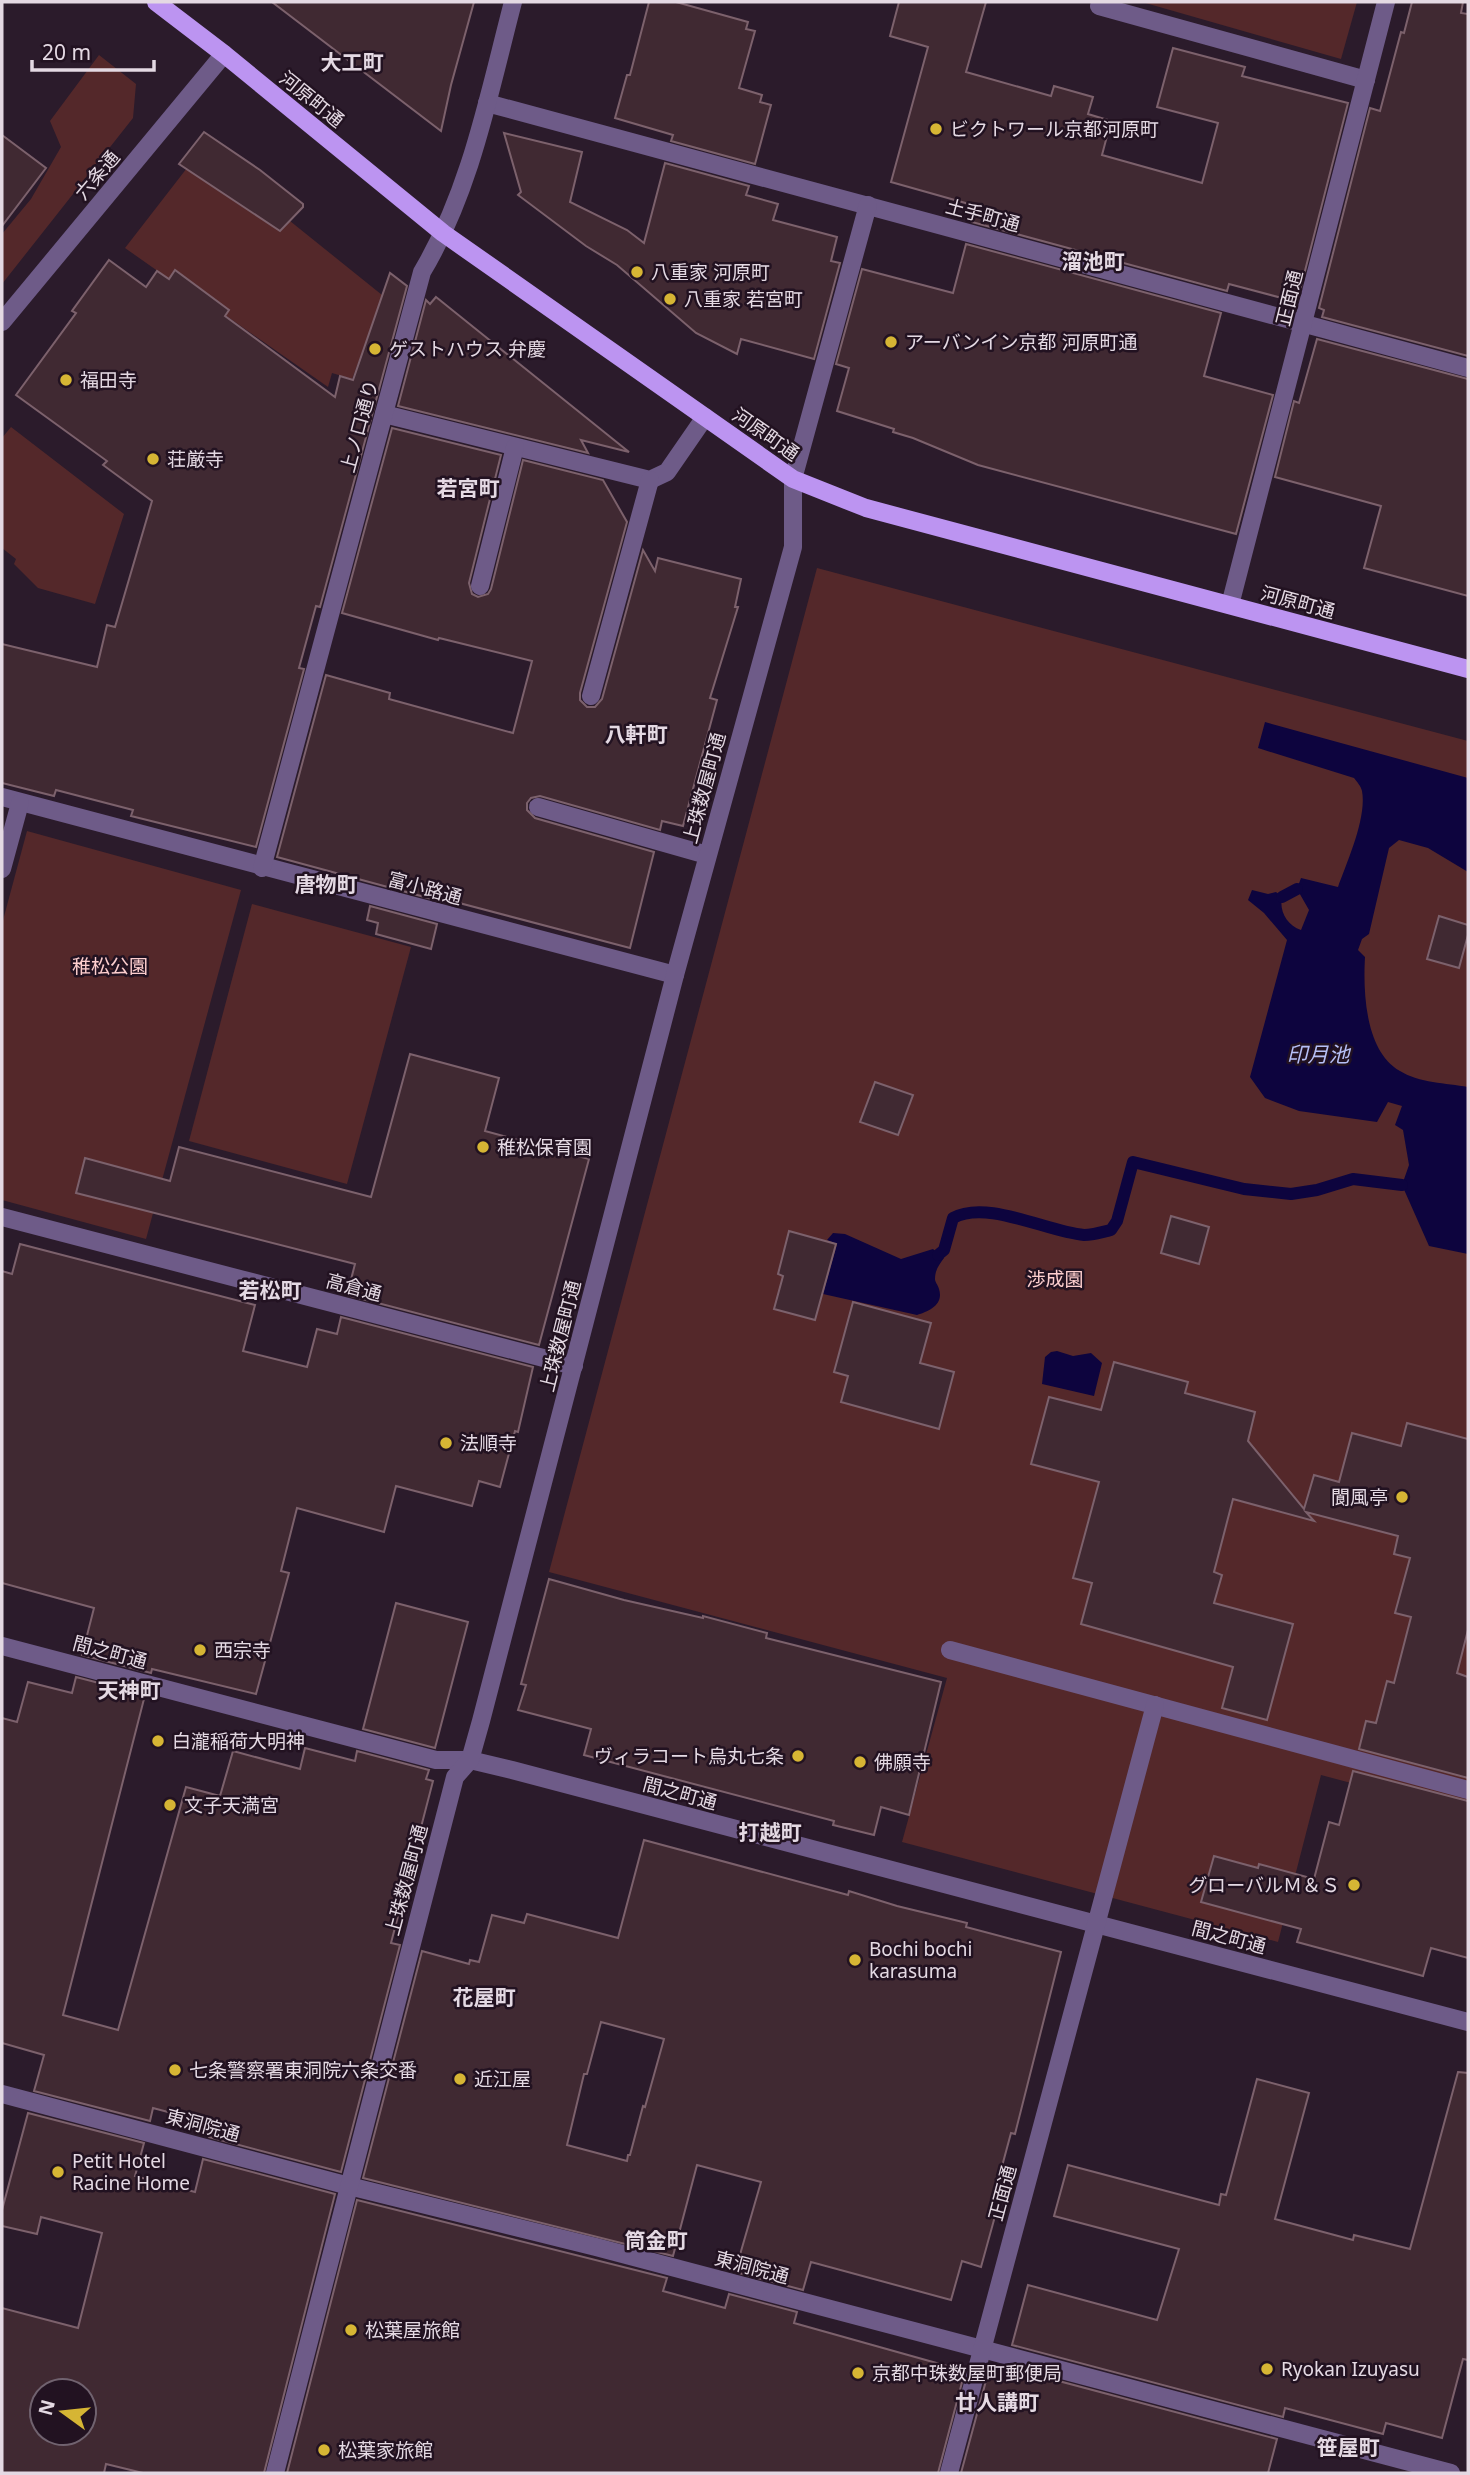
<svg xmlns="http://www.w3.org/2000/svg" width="1470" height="2475" font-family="'Noto Sans','Noto Sans JP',sans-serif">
	<rect width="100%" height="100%" fill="#2b1b2b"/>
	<!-- green -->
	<g fill="#54282a">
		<path d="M1142,2H1357L1341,59Z"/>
		<path d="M99,55L136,84L133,118L2,284V234L31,199L61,147L50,121Z"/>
		<path d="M187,168L280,231L290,221L392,303L373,324L352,379L332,373L328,387L225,315L175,271L169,279L125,248Z"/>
		<path d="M11,427L124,514L95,604L38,588L14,564L16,559L2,548V438Z"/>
		<path d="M817,568L1468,741V1814L1321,1775L1278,1942L902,1842L947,1678L549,1572Z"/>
		<path d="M27,831L241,890L146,1239L2,1200V924Z"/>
		<path d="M252,904L411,947L347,1184L189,1141Z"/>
	</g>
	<!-- water -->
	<g fill="#0d043e">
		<path d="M1265,722L1468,778V872L1428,848L1399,840L1389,848L1369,934L1362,939L1358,950L1365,957C1363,992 1365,1051 1400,1071C1419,1083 1446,1083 1468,1087V1254L1429,1246L1402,1185L1409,1165L1403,1130L1395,1125L1402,1106L1388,1102L1377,1122L1299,1111L1265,1098L1250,1077L1287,940L1264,913L1248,900L1252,890L1268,894L1276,892L1282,897C1279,911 1287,925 1301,930L1309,910L1297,889L1301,878L1338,887C1347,862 1367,818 1362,791C1361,786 1357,782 1354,778L1258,748Z"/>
		<path d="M833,1233L845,1234L901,1259L933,1249L944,1258C939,1265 935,1270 935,1279C935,1282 938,1285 939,1289C944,1305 929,1311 917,1315L823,1294L837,1244L827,1240Z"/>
		<path d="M1057,1351L1073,1356L1091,1353L1102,1363L1094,1396L1042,1384L1045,1357L1051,1352Z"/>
	</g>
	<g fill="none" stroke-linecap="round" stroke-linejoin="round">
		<!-- stream -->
		<g stroke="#0d043e" stroke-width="12">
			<path d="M1282,897L1297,889"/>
			<path d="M938,1255L944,1250L953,1218C987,1199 1047,1232 1084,1235C1092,1235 1103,1232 1111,1230L1117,1221L1133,1162L1244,1189L1291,1194L1317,1190L1353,1179L1402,1185"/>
		</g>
	</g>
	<!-- building -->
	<g fill="#402932" stroke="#7c616c" stroke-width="2" fill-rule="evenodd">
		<path d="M272,2H474L451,85L441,131Z"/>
		<path d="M649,2H676L748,22L746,29L755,31L739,88L762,95L760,102L771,105L755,164L671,141L673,135L615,118L627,75H630Z"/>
		<path d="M899,2H986L966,72L1051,96L1054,86L1093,97L1088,114L1111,121L1102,155L1202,183L1218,123L1157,107L1173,48L1245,67L1242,76L1348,103L1297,302L1229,284L1227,291L972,222L974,214L967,213L969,204L891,182L928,47L890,36Z"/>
		<path d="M1412,2H1463L1461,13L1468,14V356L1322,317L1324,310L1319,308L1370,108L1380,111L1401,32L1404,33Z"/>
		<path d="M204,132L260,170L303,204V207L280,231L179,164Z"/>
		<path d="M504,133L582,152L570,202L627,230L644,243L665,163L749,186L746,195L778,204L773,220L837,237L831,261L840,263L814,359L741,339L737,354L696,333L617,265L586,246L518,195L521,192Z"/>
		<path d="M2,135L46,168L2,226Z"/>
		<path d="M966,244L1221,313L1204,376L1273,395L1236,534L978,465L913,438L893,432L894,429L837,411L849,368L836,364L862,269L953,293Z"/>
		<path d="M109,260L146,287L157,271L169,279L175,270L229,310L225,316L335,397L340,376L353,380L390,273L407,286L320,607L316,606L299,668L304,669L256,847L131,816L133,810L56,790L54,796L2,783V644L97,667L107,625L115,627L152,501L103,465L107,461L16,395L76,313L72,311Z"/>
		<path d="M436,297L629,452L581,440L588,453L398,406L426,300L430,304Z"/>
		<path d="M1317,339L1468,379V596L1364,568L1381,506L1275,477L1294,401L1299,403Z"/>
		<path d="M392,428L501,455L469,583L472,594L478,597L488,594L491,589L523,460L603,480L627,522L580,693V700L587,707H595L602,699L643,550L655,571L658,558L741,579L735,607H738L710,698L717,700L683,826L662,821L660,830L540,796L531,798L527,803V810L535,818L654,852L630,948L444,899L443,902L277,857L326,675L390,693L389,699L513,733L532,661L439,638L438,640L342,613Z"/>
		<path d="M370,906L437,924L431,949L376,934L378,923L367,920Z"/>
		<path d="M1439,916L1468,925V935L1459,968L1427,959Z"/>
		<path d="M410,1054L499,1078L485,1131L589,1159L539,1345L347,1295L355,1264L76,1193L85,1158L170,1181L179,1147L371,1197Z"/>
		<path d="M875,1082L913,1095L898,1135L860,1122Z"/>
		<path d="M1171,1216L1209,1227L1199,1264L1161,1253Z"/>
		<path d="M789,1231L836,1244L815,1320L774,1309L783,1276L778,1274Z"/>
		<path d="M20,1244L255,1305L243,1351L307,1367L317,1329L337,1334L341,1317L533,1367L518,1432L515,1431L500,1487L479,1481L472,1506L396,1486L384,1532L297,1508L281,1571L289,1573L256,1694L152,1669L151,1673L82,1655L94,1608L2,1583V1271L12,1274Z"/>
		<path d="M853,1302L931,1323L920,1363L954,1372L939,1429L841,1402L848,1376L834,1372Z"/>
		<path d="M1114,1362L1188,1382L1185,1393L1255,1412L1248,1441L1304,1509L1314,1475L1339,1482L1352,1433L1401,1446L1407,1423L1468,1439V1630L1457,1673L1468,1677V1778L1359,1749L1366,1721L1376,1723L1387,1681L1394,1683L1411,1617L1395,1613L1410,1558L1394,1554L1398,1536L1306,1512L1314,1521L1233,1499L1214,1572L1222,1575L1214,1603L1293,1624L1267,1720L1222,1708L1233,1667L1081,1624L1092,1583L1073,1578L1099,1482L1031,1464L1049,1397L1101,1410Z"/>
		<path d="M549,1579L624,1600L703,1618V1616L767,1633L766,1638L941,1682L909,1815L881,1807L874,1835L833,1825L834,1821L584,1755L591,1729L518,1710L526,1685L521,1684Z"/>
		<path d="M396,1603L468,1622L435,1748L363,1729Z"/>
		<path d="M76,1677L145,1695L63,2015L118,2030L186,1787L220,1796L233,1751L300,1769L305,1748L355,1761L357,1751L429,1770L426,1779L433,1781L391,1943L400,1945L341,2172L209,2137L213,2124L153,2108L150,2121L34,2091L44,2055L2,2043V1718L17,1722L28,1682L72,1693Z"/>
		<path d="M1353,1771L1468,1801V1958L1431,1948L1423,1976L1297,1942L1301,1929L1201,1902L1214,1856L1258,1868L1259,1864L1314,1879L1329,1822L1339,1825Z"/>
		<path d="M644,1840L848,1895L849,1891L897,1906L967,1923L966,1927L1061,1952L1015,2134L1011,2133L991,2207L997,2209L981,2267L962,2261L951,2300L811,2262L803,2290L735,2272L761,2182L697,2165L673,2256L363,2178L422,1951L469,1964L470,1960L479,1962L492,1915L524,1923L527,1914L618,1938ZM601,2022L664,2039L645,2107L643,2106L630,2155H628L627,2161L567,2145L584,2074H587Z"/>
		<path d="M1458,2072L1468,2073V2360L1463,2359L1442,2438L1386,2423L1383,2434L1285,2408L1283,2417L1012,2345L1028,2285L1157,2320L1179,2249L1054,2216L1068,2165L1219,2205L1221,2194L1226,2195L1257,2079L1309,2093L1275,2219L1353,2240L1354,2235L1410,2249Z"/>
		<path d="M28,2113L144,2143L135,2176L195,2192L203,2159L335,2194L264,2473H143L106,2464L104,2473H2V2308L78,2328L102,2233L41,2217L37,2234L2,2226V2210ZM42,2391H84V2433H42Z"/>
		<path d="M357,2200L667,2278L663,2291L725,2308L729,2294L797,2312L794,2323L965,2371L938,2473H287Z"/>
		<path d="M1006,2367L1277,2439L1268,2473H961L987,2377L1002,2380Z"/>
	</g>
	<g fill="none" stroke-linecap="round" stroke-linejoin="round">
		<!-- minor -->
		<g stroke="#6e5b88" stroke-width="18">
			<path d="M1101,2L1099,6L1366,80"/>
			<path d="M487,103L1468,368"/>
			<path d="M2,322L224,54"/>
			<path d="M384,414L650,480L667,472L705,417"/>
			<path d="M480,586L515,447"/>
			<path d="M1230,605L1386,2"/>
			<path d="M591,696L650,480"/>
			<path d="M2,797L675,975"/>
			<path d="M538,807L707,855"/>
			<path d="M262,868L422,272C471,190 489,93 513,2"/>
			<path d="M2,869L20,803"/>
			<path d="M2,1217L574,1366"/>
			<path d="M2,1646L436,1760H470L512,1770L1468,2022"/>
			<path d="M950,1650L1468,1790"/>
			<path d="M2,2094L349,2186L596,2247L1451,2473"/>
			<path d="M275,2473L455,1777L470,1760L481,1721L675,975L793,547V479L868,205"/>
			<path d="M949,2473L1155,1705"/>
		</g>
		<!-- major -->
		<path stroke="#bc94f1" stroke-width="18" d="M156,2L224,54L443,233L793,479L866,508L1468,669"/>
	</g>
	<!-- markers -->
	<g fill="#d6b534" stroke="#221221" stroke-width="2.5">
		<circle cx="936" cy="129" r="7"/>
		<circle cx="637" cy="272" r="7"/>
		<circle cx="670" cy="299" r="7"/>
		<circle cx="891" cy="342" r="7"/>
		<circle cx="375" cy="349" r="7"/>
		<circle cx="66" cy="380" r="7"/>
		<circle cx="153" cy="459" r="7"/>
		<circle cx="483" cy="1147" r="7"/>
		<circle cx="446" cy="1443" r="7"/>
		<circle cx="1402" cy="1497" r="7"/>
		<circle cx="200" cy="1650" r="7"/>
		<circle cx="158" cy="1741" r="7"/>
		<circle cx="798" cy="1756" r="7"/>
		<circle cx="860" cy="1762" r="7"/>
		<circle cx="170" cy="1805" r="7"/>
		<circle cx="1354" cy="1885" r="7"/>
		<circle cx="855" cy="1960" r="7"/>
		<circle cx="175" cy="2070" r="7"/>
		<circle cx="460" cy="2079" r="7"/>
		<circle cx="58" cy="2172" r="7"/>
		<circle cx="351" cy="2330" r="7"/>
		<circle cx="1267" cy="2369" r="7"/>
		<circle cx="858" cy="2373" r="7"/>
		<circle cx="324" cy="2450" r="7"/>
	</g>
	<g text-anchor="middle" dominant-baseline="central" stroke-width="5" stroke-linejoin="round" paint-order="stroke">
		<!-- street labels -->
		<g font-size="19" fill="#e4d9e3" stroke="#221221">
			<text transform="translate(312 99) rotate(39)">河原町通</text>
			<text transform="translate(97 175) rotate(-50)">六条通</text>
			<text transform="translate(983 215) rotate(15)">土手町通</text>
			<text transform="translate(1289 298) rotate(-76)">正面通</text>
			<text transform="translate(359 426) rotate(-75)">上ノ口通り</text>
			<text transform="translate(766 434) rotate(35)">河原町通</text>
			<text transform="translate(1298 602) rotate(15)">河原町通</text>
			<text transform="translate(704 788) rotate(-75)">上珠数屋町通</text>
			<text transform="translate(425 888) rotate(15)">富小路通</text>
			<text transform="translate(354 1287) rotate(15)">高倉通</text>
			<text transform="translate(560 1336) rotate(-76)">上珠数屋町通</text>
			<text transform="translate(110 1652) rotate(15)">間之町通</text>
			<text transform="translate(680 1793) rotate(15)">間之町通</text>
			<text transform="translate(406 1880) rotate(-75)">上珠数屋町通</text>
			<text transform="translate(1229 1937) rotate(15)">間之町通</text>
			<text transform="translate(203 2125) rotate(15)">東洞院通</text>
			<text transform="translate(1002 2193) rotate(-75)">正面通</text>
			<text transform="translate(752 2267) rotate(15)">東洞院通</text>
		</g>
		<!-- poi labels -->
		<g font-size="19" fill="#e4d9e3" stroke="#221221" text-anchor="start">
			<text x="950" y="129">ビクトワール京都河原町</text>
			<text x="651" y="272">八重家 河原町</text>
			<text x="684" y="299">八重家 若宮町</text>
			<text x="905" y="342">アーバンイン京都 河原町通</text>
			<text x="389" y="349">ゲストハウス 弁慶</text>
			<text x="80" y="380">福田寺</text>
			<text x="167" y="459">荘厳寺</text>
			<text x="497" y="1147">稚松保育園</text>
			<text x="460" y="1443">法順寺</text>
			<text x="1388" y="1497" text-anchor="end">閬風亭</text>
			<text x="214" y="1650">西宗寺</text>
			<text x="172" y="1741">白瀧稲荷大明神</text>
			<text x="784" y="1756" text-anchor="end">ヴィラコート烏丸七条</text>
			<text x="874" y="1762">佛願寺</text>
			<text x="184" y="1805">文子天満宮</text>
			<text x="1340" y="1885" text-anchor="end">グローバルＭ＆Ｓ</text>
			<text x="869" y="1949">Bochi bochi<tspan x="869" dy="22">karasuma</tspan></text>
			<text x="189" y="2070">七条警察署東洞院六条交番</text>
			<text x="474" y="2079">近江屋</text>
			<text x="72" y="2161">Petit Hotel<tspan x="72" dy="22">Racine Home</tspan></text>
			<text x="365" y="2330">松葉屋旅館</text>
			<text x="1281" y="2369">Ryokan Izuyasu</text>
			<text x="872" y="2373">京都中珠数屋町郵便局</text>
			<text x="338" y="2450">松葉家旅館</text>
		</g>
		<!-- park labels -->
		<g font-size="19" fill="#fdcece" stroke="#221221">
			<text x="110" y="966">稚松公園</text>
			<text x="1055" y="1279">渉成園</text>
		</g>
		<!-- neighbourhood labels -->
		<g font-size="21" font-weight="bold" fill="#e4d9e3" stroke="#221221">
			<text x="352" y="62">大工町</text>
			<text x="1093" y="261">溜池町</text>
			<text x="468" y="488">若宮町</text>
			<text x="636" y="734">八軒町</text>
			<text x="326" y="884">唐物町</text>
			<text x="270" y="1290">若松町</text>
			<text x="129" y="1690">天神町</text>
			<text x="770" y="1832">打越町</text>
			<text x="484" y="1997">花屋町</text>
			<text x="656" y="2240">筒金町</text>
			<text x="997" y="2402">廿人講町</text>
			<text x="1348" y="2447">笹屋町</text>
		</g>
		<!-- water labels -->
		<g font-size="21" font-style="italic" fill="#b6bff7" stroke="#221221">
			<text x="1318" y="1054">印月池</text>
		</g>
	</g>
	<!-- border -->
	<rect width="1470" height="2475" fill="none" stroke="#e4d9e3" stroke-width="7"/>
	<!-- north arrow -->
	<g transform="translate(63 2412) rotate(285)"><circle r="33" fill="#221221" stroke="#70626f" stroke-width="2"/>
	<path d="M0-5L12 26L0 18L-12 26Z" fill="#d6b534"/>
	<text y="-10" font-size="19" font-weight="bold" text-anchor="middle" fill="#e4d9e3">N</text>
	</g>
	<!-- scale -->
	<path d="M32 60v10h122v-10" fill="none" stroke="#e4d9e3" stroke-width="3.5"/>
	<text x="42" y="60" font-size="21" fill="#e4d9e3" stroke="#221221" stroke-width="5" paint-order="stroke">20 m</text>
</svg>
